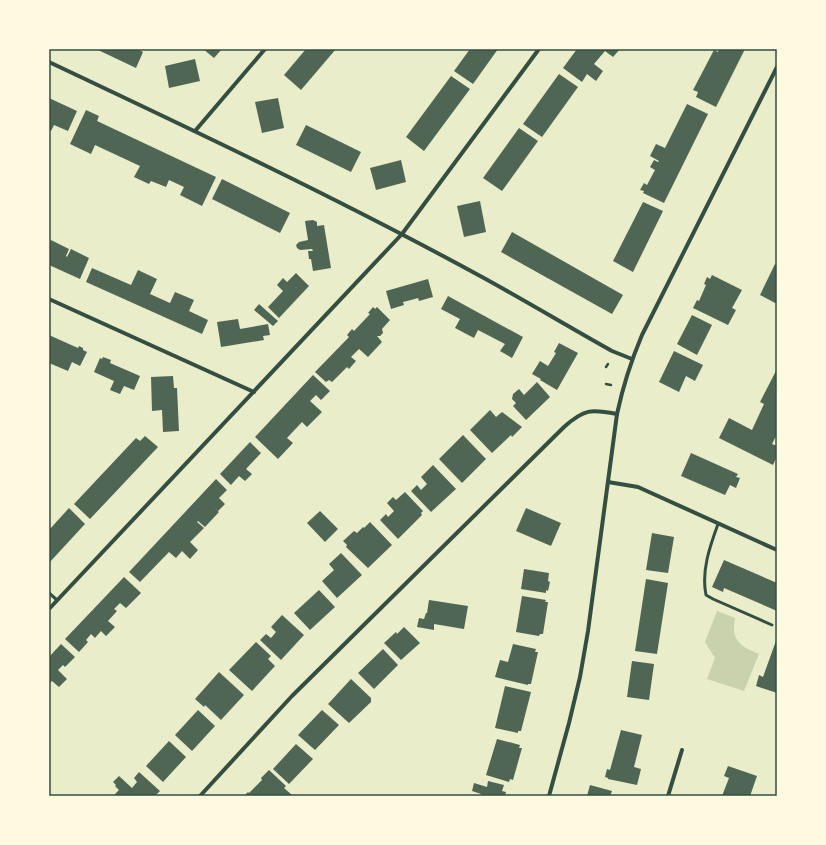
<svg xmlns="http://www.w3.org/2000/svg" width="826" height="845" font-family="Signika,sans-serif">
	<rect width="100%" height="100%" fill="#e9edc9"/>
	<!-- green -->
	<path fill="#cad2ad" d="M717,611L735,618C731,641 740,646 759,654L744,691L707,679L715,658L705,642Z"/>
	<!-- building -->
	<g fill="#4f6655">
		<path d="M96,49H137L143,52L136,68Z"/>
		<path d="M203,49H222L214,58Z"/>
		<path d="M306,49H336L301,90L284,75Z"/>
		<path d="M470,49H498L473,84L454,71Z"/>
		<path d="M577,49H620L613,57L605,51L594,64L603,71L596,81L587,74L582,82L563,68Z"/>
		<path d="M719,49H745L716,107L696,97L698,92L693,90L714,50L718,52Z"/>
		<path d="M195,59L200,81L169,88L165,66Z"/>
		<path d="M559,74L578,87L542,137L523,124Z"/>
		<path d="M451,76L470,89L424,151L406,137Z"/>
		<path d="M49,98L77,111L68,131L54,125L51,131L49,130Z"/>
		<path d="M278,98L284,128L262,133L255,102Z"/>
		<path d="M687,104L708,114L664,203L643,193L644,191L640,190L644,183L647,185L655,170L650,167L654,160L658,162L659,161L650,156L656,144L665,148Z"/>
		<path d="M86,110L99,116L97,121L216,177L202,206L180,195L184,187L169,180L166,187L151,181L149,184L134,177L140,166L95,145L91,154L70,144Z"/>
		<path d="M306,125L361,152L351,172L296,145Z"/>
		<path d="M519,128L538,141L502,191L483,178Z"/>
		<path d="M401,160L406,182L376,190L370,168Z"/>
		<path d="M222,179L290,213L280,233L212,199Z"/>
		<path d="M480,201L486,232L464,237L457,206Z"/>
		<path d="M643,202L663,211L633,272L613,261Z"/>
		<path d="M313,220L317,222V226L324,225L331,268L313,271L311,259H309L308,251H313L312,249L300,250L297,248L296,245L299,242L308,240L305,221Z"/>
		<path d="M512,232L623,295L612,314L501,252Z"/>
		<path d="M51,240L69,249L66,256L67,257L71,249L89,258L80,279L49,265V244Z"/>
		<path d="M775,264L777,266V304L760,295Z"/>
		<path d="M92,268L131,285L138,270L157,279L150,294L170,303L175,292L194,300L189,311L208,320L202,334L86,282Z"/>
		<path d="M296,273L309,286L279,318L268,307L283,291L277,285L283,278L287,282Z"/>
		<path d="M712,275L742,290L732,308L736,310L728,325L693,308L697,300L699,301L706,285L704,284L707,277L710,279Z"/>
		<path d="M428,279L433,297L419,301L418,298L411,300L403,302L404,305L391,309L386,291Z"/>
		<path d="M448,296L523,337L512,358L500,351L505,344L478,330L474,338L455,328L460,319L441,309Z"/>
		<path d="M259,304L278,321L273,326L254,310Z"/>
		<path d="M373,307L375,309L377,307L390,320L382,329L383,333L380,336H377L382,342L368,357L359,349L351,357L356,361L349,369L347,367L332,382L329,380L326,382L315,372L349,337L347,335L352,329L354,331L370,314L368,313Z"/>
		<path d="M692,315L712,325L697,355L677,344Z"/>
		<path d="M238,319L240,329L268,324L270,335L263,336L264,340L221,347L217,322Z"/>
		<path d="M49,335L78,348L79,346L83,348V350L87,352L80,366L72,362L68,371L49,363Z"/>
		<path d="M559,343L578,353L557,390L540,380L541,379L532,374L540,361L548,366L556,353L554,352Z"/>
		<path d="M674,351L703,365L695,381L686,376L679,392L659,382Z"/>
		<path d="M103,357L111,360L110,363L140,376L134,390L124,386L120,394L110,390L114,381L94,372L100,358L102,359Z"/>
		<path d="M777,369V434L772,444L777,446V456L773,465L719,438L729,418L752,430L764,404L760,402Z"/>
		<path d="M313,375L330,391L321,400L316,395L310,401L322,412L307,427L302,422L287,438L293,443L278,459L255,437Z"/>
		<path d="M173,376L174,388H177L179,431L163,432L162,410L152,411L151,377Z"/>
		<path d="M537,382L550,397L526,420L513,406L516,403L512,399L513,394L519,389L524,395Z"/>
		<path d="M490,410L496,417L502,412L522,427L512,437L511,435L492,453L470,430Z"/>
		<path d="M463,435L486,459L462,483L439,459Z"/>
		<path d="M145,436L158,447L90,519L74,504L136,438L140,441Z"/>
		<path d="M250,442L261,453L246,469L252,474L245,481L239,476L231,485L220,474Z"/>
		<path d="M691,453L738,474L736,477L740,478L736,488L730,485L725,495L681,476Z"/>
		<path d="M433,465L456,489L431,512L411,491L417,485L421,490L427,484L421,477Z"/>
		<path d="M216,479L227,490L219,498L225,504L218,511L212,506L219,512L205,527L198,521L197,522L204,528L190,542L198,550L190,559L182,551L176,558L169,552L140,582L129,572Z"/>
		<path d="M405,492L423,511L421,513L422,515L398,539L380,520L386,514L388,517L394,511L387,503L393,497L396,500Z"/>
		<path d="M69,508L85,524L49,563V530Z"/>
		<path d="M526,508L561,523L551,546L516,531Z"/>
		<path d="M320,511L338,529L325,542L307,523Z"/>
		<path d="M370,522L392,545L368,568L346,547L347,545L343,541L354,531L357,533L363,527L364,528Z"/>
		<path d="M652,533L674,537L668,573L646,570Z"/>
		<path d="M341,553L362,575L337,598L322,581L334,570L329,564Z"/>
		<path d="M724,560L777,583V611L724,588L723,592L712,587Z"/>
		<path d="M524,569L549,573L548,581L550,582L548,591L546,590V593L521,589Z"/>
		<path d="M124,577L141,593L126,608L120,603L114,609L117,611L108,621L115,627L106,636L101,631L95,638L91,634L86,640L88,642L79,652L65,639Z"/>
		<path d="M646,579L668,583L657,654L635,651Z"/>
		<path d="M319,590L335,607L310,630L294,613Z"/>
		<path d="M522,596L546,600L545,602H548L543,634H540L539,636L516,632Z"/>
		<path d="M429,600L468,606L464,629L434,624V630L417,627L419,618L424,619L426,613H427Z"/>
		<path d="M282,615L304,635L281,660L260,640L266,634L271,638L276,632L271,627Z"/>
		<path d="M404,627L420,643L401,660L384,643L396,632L397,634Z"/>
		<path d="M777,638V693L756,686L759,675L763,677Z"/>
		<path d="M256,642L271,656L268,659L275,666L252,691L229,670Z"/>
		<path d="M61,644L75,657L65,667L63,665L58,670L67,679L59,687L52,681L49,684V657Z"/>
		<path d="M513,644L536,649L535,652H538L531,684H528V685L495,677L500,660L508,662Z"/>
		<path d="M383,649L398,665L374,689L358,673Z"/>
		<path d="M632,661L654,664L649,700L627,697Z"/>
		<path d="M219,672L244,695L221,720L205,705L204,707L195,699Z"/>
		<path d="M351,679L371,698V702L349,723L328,704Z"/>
		<path d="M505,686L531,692L521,731H518V733L495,728Z"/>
		<path d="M198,710L215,726L192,751L175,735Z"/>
		<path d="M322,710L339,725L315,750L298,735Z"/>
		<path d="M621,730L642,735L634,767L641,769L637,785L608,779V778L605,777L607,769L610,770Z"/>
		<path d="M497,739L520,745L519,748H522L513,780L510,779L509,782L486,775Z"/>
		<path d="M169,741L186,757L163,782L146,766Z"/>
		<path d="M296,744L313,759L289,784L273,769Z"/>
		<path d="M728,766L757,776L750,796H722L729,778L724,776Z"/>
		<path d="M269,770L286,786L284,788L292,795L291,796H244L248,792L249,793L262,780L261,778Z"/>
		<path d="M139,772L160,791L155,796H117L115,794L119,790L115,786L116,785L113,782L119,776L132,788L137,782L134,778Z"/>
		<path d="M488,781L504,785L502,791L506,792L505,796H480L481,794L472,791L474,783L487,787Z"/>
		<path d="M590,785L612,791L610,796H587Z"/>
	</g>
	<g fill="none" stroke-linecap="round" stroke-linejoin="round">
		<!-- path -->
		<g stroke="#344e41" stroke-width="2.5">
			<path d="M606,367L608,364"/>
			<path d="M606,384L611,385"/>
		</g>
		<!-- service -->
		<g stroke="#344e41" stroke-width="3">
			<path d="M718,524C710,546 701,571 706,595L713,599L772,625"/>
			<path d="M49,593L57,600"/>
		</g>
		<!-- minor -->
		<g stroke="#344e41" stroke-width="4">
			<path d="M49,62C195,131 341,200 482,277C526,301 569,327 612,351L632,359"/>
			<path d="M195,131L265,49"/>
			<path d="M49,299L254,392"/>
			<path d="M608,482L638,487L777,550"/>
			<path d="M49,609L402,234L539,49"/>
			<path d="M200,796L292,696L564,427C584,409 591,409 617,414"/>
			<path d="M549,796L569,723L580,677L588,631L617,414C623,386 631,361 642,335L777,67"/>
			<path d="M668,796L682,750"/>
		</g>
	</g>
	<!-- border -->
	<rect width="826" height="845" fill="none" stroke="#fefae0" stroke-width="100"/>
	<rect x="50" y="50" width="726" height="745" fill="none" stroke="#344e41" stroke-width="1.5"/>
</svg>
